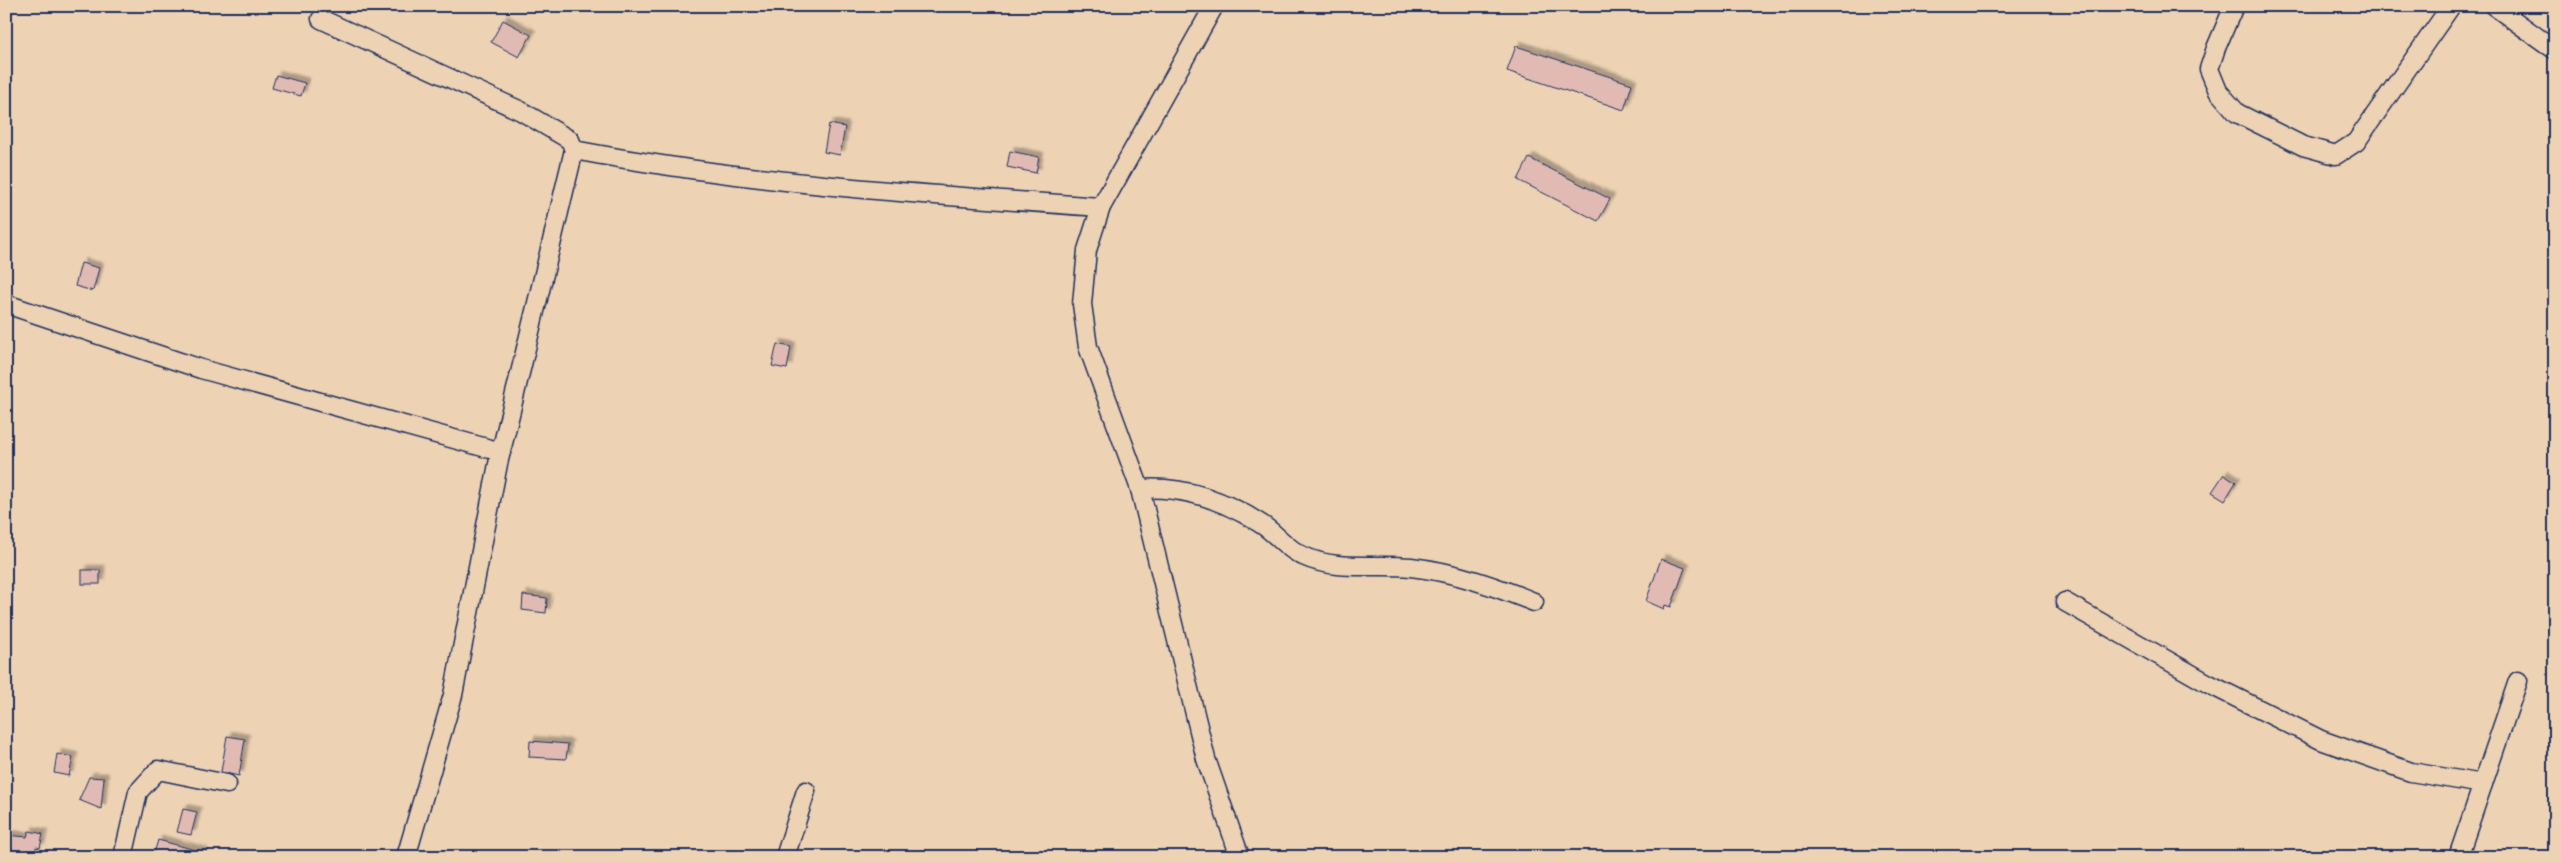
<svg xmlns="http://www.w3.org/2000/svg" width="2561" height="863" font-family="'Indie Flower',sans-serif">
	<defs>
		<filter id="shadow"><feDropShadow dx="4.5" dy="-4.5" stdDeviation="1" flood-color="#0004"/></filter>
	</defs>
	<rect width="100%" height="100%" fill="#edd2b4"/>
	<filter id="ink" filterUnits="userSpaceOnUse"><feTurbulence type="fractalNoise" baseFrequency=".02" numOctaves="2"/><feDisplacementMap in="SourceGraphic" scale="10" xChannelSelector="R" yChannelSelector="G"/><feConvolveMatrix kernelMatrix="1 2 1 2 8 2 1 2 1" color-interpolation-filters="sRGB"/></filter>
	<g filter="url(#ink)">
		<!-- building -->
		<g fill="#e2bab4" stroke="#1b2f5e" filter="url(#shadow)">
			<path d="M503,20L531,35L519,57L491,42Z"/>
			<path d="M1516,46L1632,84L1624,110L1507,71Z"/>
			<path d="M276,75L305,83L301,96L272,88Z"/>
			<path d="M829,124L845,127L840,155L824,152Z"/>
			<path d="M1010,151L1039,157L1036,173L1007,167Z"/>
			<path d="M1529,158L1610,199L1598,221L1518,180Z"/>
			<path d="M81,263L99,268L93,291L75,286Z"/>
			<path d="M777,344L791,347L787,369L772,366Z"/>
			<path d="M2224,474L2236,482L2225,500L2212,492Z"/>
			<path d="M1661,559L1685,568L1671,607L1665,605L1664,609L1646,601Z"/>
			<rect x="82" y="570" width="18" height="14"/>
			<path d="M523,595L547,598L546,613L522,610Z"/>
			<path d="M227,736L245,739L239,776L221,772Z"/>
			<path d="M530,741L568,744L566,759L529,757Z"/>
			<path d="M57,754L73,757L69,776L54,773Z"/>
			<path d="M89,777L104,778L101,809L79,800Z"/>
			<path d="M183,809L197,812L191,835L177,832Z"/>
			<path d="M29,831L43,834L40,848L36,847L34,856L6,850V835L27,837Z"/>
			<path d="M158,840L203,852L202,857H153Z"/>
		</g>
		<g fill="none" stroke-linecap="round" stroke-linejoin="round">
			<defs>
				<g id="street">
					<path d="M1214,6L1101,207L1087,250L1082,304L1088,347L1140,489L1206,759L1240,857"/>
					<path d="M2234,6L2216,48L2209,69L2218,91L2237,113L2303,146L2336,155L2356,142L2451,6"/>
					<path d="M2494,6L2555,50"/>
					<path d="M321,19L521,111L570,140L574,150C748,183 925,195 1101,207"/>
					<path d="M6,304L201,369L501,452"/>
					<path d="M1140,489C1183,486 1224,500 1261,524C1276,533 1286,549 1303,556C1338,572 1374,563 1411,567C1455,572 1494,586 1534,602"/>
					<path d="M2065,602L2209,684L2321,740L2411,772L2483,784"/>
					<path d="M123,857L138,792L158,770L227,784"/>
					<path d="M406,857L453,695L498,464L574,150"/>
					<path d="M785,857L806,791"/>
					<path d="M2458,857L2518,681"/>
				</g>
			</defs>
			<!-- street casing -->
			<use href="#street" stroke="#1b2f5e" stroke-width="21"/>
			<!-- street -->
			<use href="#street" stroke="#edd2b4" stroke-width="18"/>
		</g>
	</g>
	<!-- margin -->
	<rect width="2561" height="863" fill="none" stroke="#edd2b4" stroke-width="25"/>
	<rect x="12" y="12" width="2536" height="838" fill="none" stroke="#1b2f5e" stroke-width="2" filter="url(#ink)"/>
</svg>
